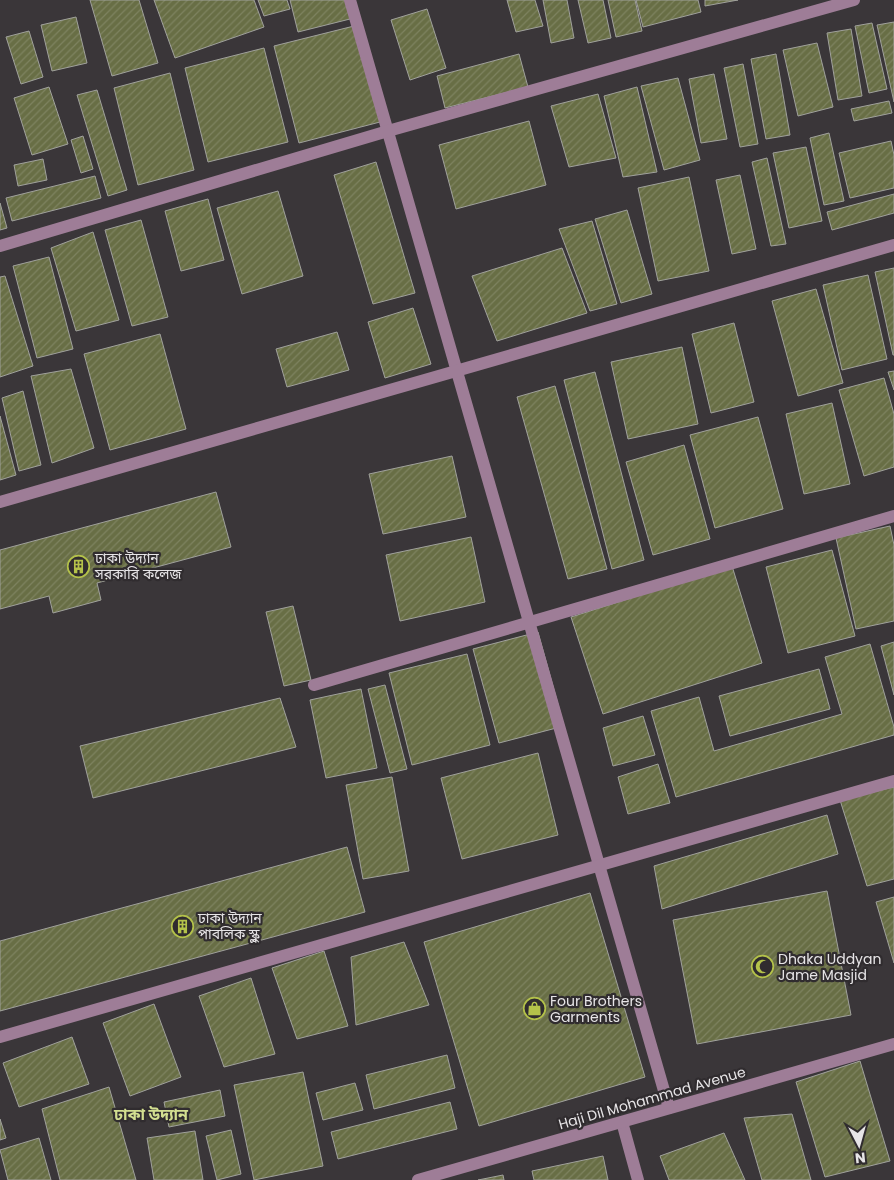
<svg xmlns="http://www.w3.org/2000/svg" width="894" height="1180" font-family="Poppins,'Noto Sans Bengali',sans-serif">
	<defs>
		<pattern id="building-hatch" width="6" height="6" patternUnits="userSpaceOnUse" patternTransform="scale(1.25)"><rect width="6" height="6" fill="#686e45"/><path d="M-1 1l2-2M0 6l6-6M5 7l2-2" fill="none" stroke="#7e8360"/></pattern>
	</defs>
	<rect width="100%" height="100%" fill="#3a3639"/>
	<!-- building -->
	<g fill="url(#building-hatch)" stroke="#a0a19c">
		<path d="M90,0H139L158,63L112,76Z"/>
		<path d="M154,0H254L264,27L175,58Z"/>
		<path d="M258,0H287L290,9L264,16Z"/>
		<path d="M290,0H350L354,18L298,32Z"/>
		<path d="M507,0H535L543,26L516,32Z"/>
		<path d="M543,0H567L574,38L551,43Z"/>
		<path d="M578,0H603L611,38L588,43Z"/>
		<path d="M608,0H635L642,31L616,37Z"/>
		<path d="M636,0H698L701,12L643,27Z"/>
		<path d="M705,0H738L705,6Z"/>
		<path d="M427,9L446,68L410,80L391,20Z"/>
		<path d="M76,17L87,63L52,71L41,25Z"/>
		<path d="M894,22V102L877,25Z"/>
		<path d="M872,23L887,89L869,93L855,26Z"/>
		<path d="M354,26L380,122L299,143L274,46Z"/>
		<path d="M851,29L862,96L838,100L827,33Z"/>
		<path d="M29,31L43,77L21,84L6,37Z"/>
		<path d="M817,43L833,107L798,116L783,50Z"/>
		<path d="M264,48L288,142L208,162L185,68Z"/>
		<path d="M519,54L528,87L445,108L437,76Z"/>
		<path d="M776,54L790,135L766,139L751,59Z"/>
		<path d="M743,64L758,144L740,147L724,68Z"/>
		<path d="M170,73L194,170L138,185L114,88Z"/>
		<path d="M714,74L727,139L701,143L689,79Z"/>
		<path d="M678,78L700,160L664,170L641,86Z"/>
		<path d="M49,87L68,144L32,155L14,98Z"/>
		<path d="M637,87L657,172L623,177L604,96Z"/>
		<path d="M97,90L127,190L108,196L77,95Z"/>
		<path d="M598,94L616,158L569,167L551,106Z"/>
		<path d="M889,101L892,113L854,121L851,109Z"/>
		<path d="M529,121L546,185L456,209L439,145Z"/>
		<path d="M829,133L844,201L824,205L810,138Z"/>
		<path d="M83,136L93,169L81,173L71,140Z"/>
		<path d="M891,141L894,155V188L850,198L839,153Z"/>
		<path d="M806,147L822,221L789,228L773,153Z"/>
		<path d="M767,158L786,244L771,246L752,162Z"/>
		<path d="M43,159L47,180L18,186L14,165Z"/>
		<path d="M376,162L415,293L373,304L334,175Z"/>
		<path d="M740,175L756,249L732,254L716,180Z"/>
		<path d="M95,176L101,198L12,221L6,198Z"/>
		<path d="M689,177L709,271L658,281L638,188Z"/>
		<path d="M278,191L303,276L242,294L217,208Z"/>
		<path d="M894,194V213L832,230L827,212Z"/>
		<path d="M208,199L224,260L181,271L165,211Z"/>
		<path d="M0,203L7,228L0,230Z"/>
		<path d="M627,210L652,294L621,303L595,219Z"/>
		<path d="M141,220L168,317L132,326L105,230Z"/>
		<path d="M592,221L617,304L590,311L559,229Z"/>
		<path d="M93,232L119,320L76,331L51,248Z"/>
		<path d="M562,248L587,313L497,341L472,276Z"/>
		<path d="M49,257L73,349L37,358L13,266Z"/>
		<path d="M894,268V355H893L875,272Z"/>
		<path d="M868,275L887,359L842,370L823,285Z"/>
		<path d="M5,276L33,366L0,377V277Z"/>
		<path d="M816,289L843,383L798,396L772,301Z"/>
		<path d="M413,308L431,364L385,378L368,322Z"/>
		<path d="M734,323L754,402L711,413L692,334Z"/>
		<path d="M337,332L349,370L287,387L276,349Z"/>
		<path d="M160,334L186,429L110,450L84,354Z"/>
		<path d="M682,347L698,424L628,439L611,362Z"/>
		<path d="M71,369L94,448L52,463L31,376Z"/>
		<path d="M894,371V390L888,372Z"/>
		<path d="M595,372L644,560L612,569L564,380Z"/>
		<path d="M884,378L894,414V467L864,476L839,390Z"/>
		<path d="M555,386L607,569L568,579L517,397Z"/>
		<path d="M23,391L41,465L19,471L2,398Z"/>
		<path d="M832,403L850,484L804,494L786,414Z"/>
		<path d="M0,416L16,475L0,480Z"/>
		<path d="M758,417L783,509L715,528L690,435Z"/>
		<path d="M684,445L710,539L653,555L626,462Z"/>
		<path d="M452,456L466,517L383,534L369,474Z"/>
		<path d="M216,492L231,547L97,583L101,600L53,613L49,596L0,609V550Z"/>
		<path d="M890,526L894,545V621L856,629L836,538Z"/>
		<path d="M471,537L485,602L400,621L386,555Z"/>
		<path d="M832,550L855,636L788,653L766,567Z"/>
		<path d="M732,566L762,663L603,714L571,617Z"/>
		<path d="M293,606L311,680L284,686L266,612Z"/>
		<path d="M538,632L564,726L499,743L473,649Z"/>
		<path d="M894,642V695L881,646Z"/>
		<path d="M870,644L894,727V735L676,797L651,711L699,697L714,751L842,714L825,657Z"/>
		<path d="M467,654L490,745L412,765L389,673Z"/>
		<path d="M819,669L830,709L730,736L719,696Z"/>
		<path d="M385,685L407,769L390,773L368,689Z"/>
		<path d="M361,689L377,768L326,778L310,700Z"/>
		<path d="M280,698L296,747L93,798L80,746Z"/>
		<path d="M643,716L655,755L613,766L603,728Z"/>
		<path d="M538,753L558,835L462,859L441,778Z"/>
		<path d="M658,764L670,803L628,814L618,777Z"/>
		<path d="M392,777L409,871L363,879L346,785Z"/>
		<path d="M894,787V879L867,886L840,800Z"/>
		<path d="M827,815L838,854L662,909L654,866Z"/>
		<path d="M347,847L365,912L0,1011V941Z"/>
		<path d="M827,891L851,1015L697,1044L673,920Z"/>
		<path d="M590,893L645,1077L479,1126L424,942Z"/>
		<path d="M894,897V963L876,902Z"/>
		<path d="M404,942L429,1005L356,1025L351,957Z"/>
		<path d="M324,951L348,1026L297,1039L272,968Z"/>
		<path d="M251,978L275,1054L224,1067L199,996Z"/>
		<path d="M154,1004L181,1077L130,1096L103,1023Z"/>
		<path d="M72,1037L89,1084L19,1107L3,1063Z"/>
		<path d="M447,1055L455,1088L374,1109L366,1075Z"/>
		<path d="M860,1061L890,1161L825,1177L796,1082Z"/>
		<path d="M303,1072L323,1166L254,1180L234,1085Z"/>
		<path d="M355,1083L363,1110L323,1120L316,1093Z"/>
		<path d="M109,1087L136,1180H60L42,1109Z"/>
		<path d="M220,1090L225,1116L169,1127L164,1102Z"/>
		<path d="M450,1102L457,1129L338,1159L331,1132Z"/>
		<path d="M792,1114L811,1180H762L744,1118Z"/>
		<path d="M0,1119L6,1138L0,1140Z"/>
		<path d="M231,1130L241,1174L217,1180L206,1136Z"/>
		<path d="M195,1131L203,1180H154L147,1138Z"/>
		<path d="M724,1133L745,1180H669L660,1156Z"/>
		<path d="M39,1138L51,1180H8L0,1150Z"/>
		<path d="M603,1156L608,1180H534L532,1171Z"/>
		<path d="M503,1175L504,1180H478Z"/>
	</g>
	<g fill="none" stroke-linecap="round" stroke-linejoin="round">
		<!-- minor -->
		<g stroke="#9e7d97" stroke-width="12">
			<path d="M350,0L669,1108"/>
			<path d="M0,246L388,131L854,0"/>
			<path d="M0,502L894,245"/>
			<path d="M314,685L894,516"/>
			<path d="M0,1037L894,781"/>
			<path d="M622,1122L638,1180"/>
			<path d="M418,1180L894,1044"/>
		</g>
	</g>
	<!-- icons -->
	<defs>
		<symbol id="building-ring" viewBox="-11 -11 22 22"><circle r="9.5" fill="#302c2f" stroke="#b4c24a" stroke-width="1.5"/><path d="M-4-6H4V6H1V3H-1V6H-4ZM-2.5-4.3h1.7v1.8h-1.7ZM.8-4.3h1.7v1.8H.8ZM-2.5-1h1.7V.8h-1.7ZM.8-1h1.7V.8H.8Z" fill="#b4c24a"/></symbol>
		<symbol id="mosque-ring" viewBox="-11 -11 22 22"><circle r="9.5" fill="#302c2f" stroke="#b4c24a" stroke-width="1.5"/><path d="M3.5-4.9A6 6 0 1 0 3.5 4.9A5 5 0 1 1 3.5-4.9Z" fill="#b4c24a"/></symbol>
		<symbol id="shop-ring" viewBox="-11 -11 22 22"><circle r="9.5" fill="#302c2f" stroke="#b4c24a" stroke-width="1.5"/><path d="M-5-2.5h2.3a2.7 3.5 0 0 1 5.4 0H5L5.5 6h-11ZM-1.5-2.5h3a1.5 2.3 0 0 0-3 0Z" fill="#b4c24a"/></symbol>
	</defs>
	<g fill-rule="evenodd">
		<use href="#building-ring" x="66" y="554" width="25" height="25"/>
		<use href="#building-ring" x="170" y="914" width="25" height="25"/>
		<use href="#mosque-ring" x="750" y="954" width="25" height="25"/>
		<use href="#shop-ring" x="522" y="996" width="25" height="25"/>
	</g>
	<g text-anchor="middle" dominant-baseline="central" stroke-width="4.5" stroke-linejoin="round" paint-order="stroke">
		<!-- poi labels -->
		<g font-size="14" fill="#e7e5e7" stroke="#302c2f" text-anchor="start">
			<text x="95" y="558">ঢাকা উদ্যান<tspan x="95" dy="16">সরকারি কলেজ</tspan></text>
			<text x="198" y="918">ঢাকা উদ্যান<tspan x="198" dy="16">পাবলিক স্কুল</tspan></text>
			<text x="778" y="959">Dhaka Uddyan<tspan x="778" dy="16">Jame Masjid</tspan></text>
			<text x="550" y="1001">Four Brothers<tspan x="550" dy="16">Garments</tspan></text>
		</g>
		<!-- street labels -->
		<g font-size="14" fill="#e7e5e7" stroke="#302c2f">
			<text transform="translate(652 1098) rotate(-16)">Haji Dil Mohammad Avenue</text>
		</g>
		<!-- quarter labels -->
		<g font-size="16" font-weight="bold" fill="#d2de90" stroke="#302c2f">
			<text x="151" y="1114">ঢাকা উদ্যান</text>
		</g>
	</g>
	<!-- north arrow -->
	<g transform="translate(859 1145) rotate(174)" stroke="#302c2f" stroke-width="4" paint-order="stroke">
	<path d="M0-4L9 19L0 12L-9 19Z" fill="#e7e5e7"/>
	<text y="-8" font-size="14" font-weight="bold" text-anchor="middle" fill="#e7e5e7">N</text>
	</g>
</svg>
